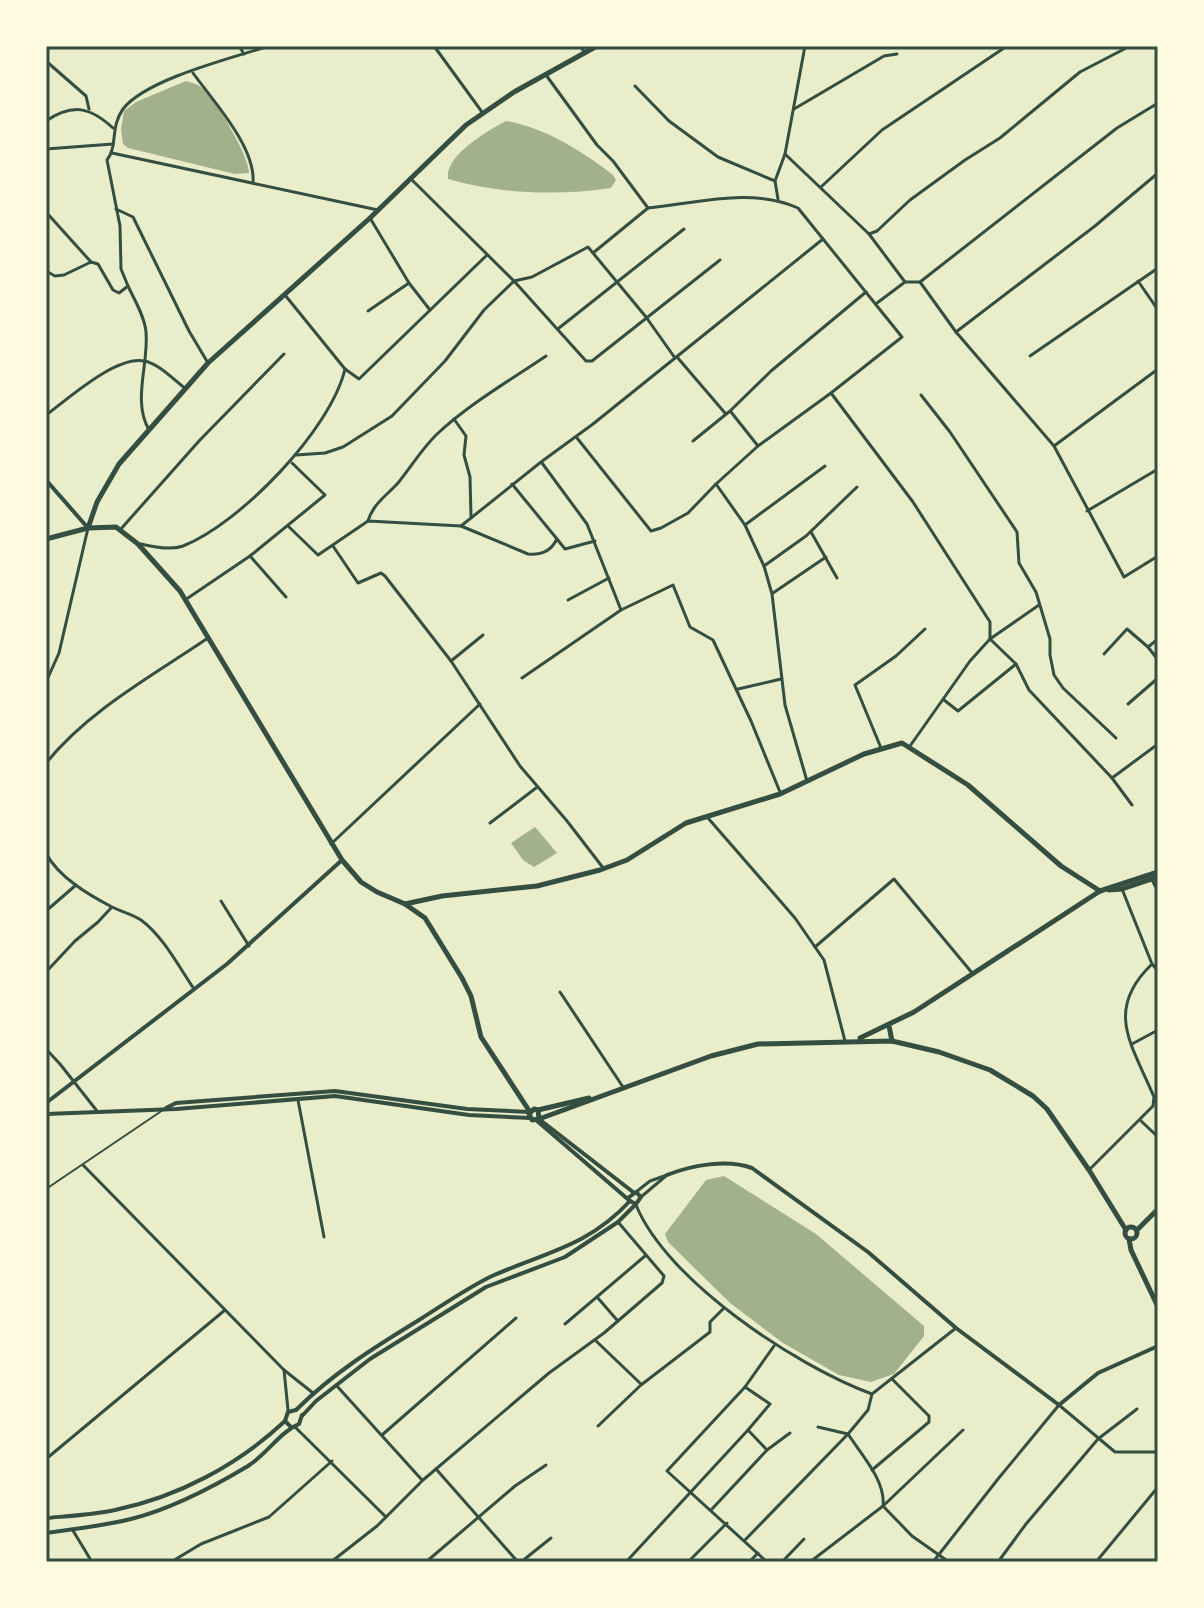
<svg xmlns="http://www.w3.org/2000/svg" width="1204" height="1608" font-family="'Libre Baskerville',serif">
	<rect width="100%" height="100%" fill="#e9edc9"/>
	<!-- water -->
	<g fill="#a3b18a">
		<path d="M186,81C189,82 195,83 198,85C213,94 250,157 249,173L235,174L128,148L123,144L121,129L124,111L136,102Z"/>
		<path d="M506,121C546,128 581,151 613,175L616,180L611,188C557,196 500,194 448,179C444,156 487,131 506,121Z"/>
		<path d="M535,827L557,853L534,867L523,860L511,843Z"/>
		<path d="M724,1176L816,1234L924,1326V1336L894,1374L871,1382L839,1375L783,1343L730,1303L668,1242L665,1234L706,1180Z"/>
	</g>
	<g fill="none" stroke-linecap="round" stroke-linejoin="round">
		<!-- service -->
		<path stroke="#344e41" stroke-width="2" d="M46,1189L163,1110"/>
		<!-- minor -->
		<g stroke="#344e41" stroke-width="3">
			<path d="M239,46L244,54"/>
			<path d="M434,46L482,112"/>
			<path d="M580,46L585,53"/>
			<path d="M46,61L86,96L89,109"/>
			<path d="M193,73C213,101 256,147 253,183"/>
			<path d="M546,75L597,145L613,161L648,208C698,203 751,187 798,208L902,337L831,393L913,502L990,622V639L970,661L910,746"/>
			<path d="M635,86L669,121L718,157L775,181"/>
			<path d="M794,109L884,56L897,54"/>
			<path d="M46,121C73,103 90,107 113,128"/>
			<path d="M46,149L113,144"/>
			<path d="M112,153L378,210"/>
			<path d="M785,154L869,234L905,282"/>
			<path d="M410,178L514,281L586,361H592L720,260"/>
			<path d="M821,187L882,130L1007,46"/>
			<path d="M778,199L775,181L785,154L805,46"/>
			<path d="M116,209L133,217L189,331L208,363"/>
			<path d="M46,212L91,262"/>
			<path d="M370,218L409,283"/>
			<path d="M869,234L877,231L910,200L965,160L1000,138L1080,72L1130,46"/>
			<path d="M593,253L648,208"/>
			<path d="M46,271L55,276L64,275L91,262L98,264L113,290L119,293L128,286L121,269L120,226L107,160C118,146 110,127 123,109C146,79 232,58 269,46"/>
			<path d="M1138,281L1158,310"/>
			<path d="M920,282L956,332L1054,446L1124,577L1158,556"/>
			<path d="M128,286C134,299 145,317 146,332C149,365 132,400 149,430"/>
			<path d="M285,295L345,369L359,379L487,255"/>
			<path d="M877,303L905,282H920L1117,128L1158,103"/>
			<path d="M368,311L409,283L430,310"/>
			<path d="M559,328L684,229"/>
			<path d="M956,332L1095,226L1158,173"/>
			<path d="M1030,356L1158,268"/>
			<path d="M677,357L725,413"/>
			<path d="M921,395L950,432L1017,532L1019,563L1036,592L1050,639V655L1054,675L1063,688L1116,738"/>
			<path d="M731,412L758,446"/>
			<path d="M46,415C68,399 115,356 144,361C158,363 174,380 186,389"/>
			<path d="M454,419L466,436L464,455L470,477L471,517"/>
			<path d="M577,438L651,531L661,528L688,513L716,484L758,446L831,393"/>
			<path d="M693,441L730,411L771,371L866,292"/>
			<path d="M1054,446L1158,369"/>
			<path d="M296,455L325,453L343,447L392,416L445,361L484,310L514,281L532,277L588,247L646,317L675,358"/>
			<path d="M542,463L587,524L621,610"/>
			<path d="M716,484L745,525L764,566L772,594L785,705L807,781"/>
			<path d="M1087,511L1158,469"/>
			<path d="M368,521C373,504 386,496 398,483C411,467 421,450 436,435C469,404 509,381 546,356"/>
			<path d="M745,525L825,466"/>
			<path d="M288,526L318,555L368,521L461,526L528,554C542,555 551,551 557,539L512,484"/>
			<path d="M461,526L541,462L593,424L823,239"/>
			<path d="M120,530L199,441L284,354"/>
			<path d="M811,532L837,578"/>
			<path d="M557,539L565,549L595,541"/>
			<path d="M141,544C153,547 172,550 183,546C241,523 331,429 345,369"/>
			<path d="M333,546L358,583L381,573L385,576L451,661L520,766L567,821L604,869"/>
			<path d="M250,556L286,597"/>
			<path d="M764,566L806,536L857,487"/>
			<path d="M773,593L826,557"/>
			<path d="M185,600L250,556L325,495L292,463"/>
			<path d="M568,600L609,578"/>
			<path d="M1039,605L990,639L1016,664L1029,690L1112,778L1132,805"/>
			<path d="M1148,647L1158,639"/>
			<path d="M1104,654L1127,629L1148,647L1158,660"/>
			<path d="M451,661L483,635"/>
			<path d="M522,678L621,610L673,585L690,627L713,640L751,721L780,792"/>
			<path d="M46,682L59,653L88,528"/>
			<path d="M738,689L781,679"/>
			<path d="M944,700L958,711L1016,664"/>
			<path d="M1128,704L1158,678"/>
			<path d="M881,748L855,685L896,656L925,629"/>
			<path d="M46,763C89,710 152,676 208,638"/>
			<path d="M1112,778L1158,744"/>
			<path d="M708,818L795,918L824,960L845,1041"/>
			<path d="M490,823L536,788"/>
			<path d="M331,844L480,704"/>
			<path d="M46,853C58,877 89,895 112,907C122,912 132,914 141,920C163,936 179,967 194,989"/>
			<path d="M1152,880L1158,891"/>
			<path d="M1122,889L1152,964L1158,971"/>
			<path d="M221,901L249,946"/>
			<path d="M46,911L76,885"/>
			<path d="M815,947L894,879L973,974"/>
			<path d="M46,972L75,941L98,922L111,908"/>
			<path d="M560,992L623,1087"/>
			<path d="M1132,1044L1158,1030"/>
			<path d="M46,1049L60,1064L97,1111"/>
			<path d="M298,1100L324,1237"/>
			<path d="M1140,1120L1158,1137"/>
			<path d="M83,1165L284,1370L313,1393"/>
			<path d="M1089,1170L1153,1106L1154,1097C1133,1046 1103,1011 1152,964"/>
			<path d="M636,1192L650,1181L667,1175"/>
			<path d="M641,1197L667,1175"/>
			<path d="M636,1205C667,1281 796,1366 872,1394L956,1328"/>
			<path d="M597,1297L617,1320"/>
			<path d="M565,1324L645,1256"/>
			<path d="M595,1340L641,1384"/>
			<path d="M284,1370L288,1410"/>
			<path d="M336,1385L422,1480"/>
			<path d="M598,1426L641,1385L710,1332V1322L724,1308"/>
			<path d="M295,1427L386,1517"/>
			<path d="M818,1427L848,1434C861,1454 886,1481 883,1506L912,1536L949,1562"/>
			<path d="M382,1435L516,1318"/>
			<path d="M767,1450L790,1433"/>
			<path d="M46,1459L225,1310"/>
			<path d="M436,1469L518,1562"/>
			<path d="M872,1470L929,1422V1416L893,1380"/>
			<path d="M712,1509L767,1450L748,1430L770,1404L745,1387"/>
			<path d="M72,1529L92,1562"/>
			<path d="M745,1540L848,1434L868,1410L872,1394"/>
			<path d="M171,1562L201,1544L269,1517L332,1461"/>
			<path d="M331,1562L377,1526L423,1480L549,1373L604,1333L662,1283L664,1276L618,1222"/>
			<path d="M426,1562L515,1486L546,1465"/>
			<path d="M521,1562L551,1538"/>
			<path d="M626,1562L748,1430"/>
			<path d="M688,1562L727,1523"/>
			<path d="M749,1562L758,1553"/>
			<path d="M767,1562L667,1471L745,1387L774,1346"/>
			<path d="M782,1562L804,1539"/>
			<path d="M810,1562L883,1506L963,1430"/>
			<path d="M933,1562L998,1479L1059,1405L1115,1452H1158"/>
			<path d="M998,1562L1026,1524L1098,1439L1137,1409"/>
			<path d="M1096,1562L1158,1487"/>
		</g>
		<!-- tertiary -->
		<g stroke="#344e41" stroke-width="4">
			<path d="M46,480L88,528"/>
			<path d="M46,1103L227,964L342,860"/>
			<path d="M166,1108L176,1103L335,1091L467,1109L530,1112"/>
			<path d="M46,1114L176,1109L335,1096L469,1115L530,1118"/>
			<path d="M539,1119L633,1192"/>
			<path d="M536,1120L630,1201L636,1204L641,1197L636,1192L628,1198"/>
			<path d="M667,1175C692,1165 727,1159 752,1168L868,1252L956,1328L1059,1405L1098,1373L1158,1346"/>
			<path d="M296,1410C333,1373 375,1347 419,1320C443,1305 467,1288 492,1276C546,1252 587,1247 630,1201"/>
			<path d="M302,1416L316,1401L370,1359L486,1287L565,1257L618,1222L636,1204"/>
			<path d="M290,1426L285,1421L288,1412L296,1410"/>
			<path d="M46,1518C69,1516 92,1515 115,1510C178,1497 238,1465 285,1421"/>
			<path d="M46,1533C74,1529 103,1526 131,1519C171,1509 213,1487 248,1466C267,1454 280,1432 299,1424L302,1415"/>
		</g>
		<!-- secondary -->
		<g stroke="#344e41" stroke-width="5">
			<path d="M405,904L425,918L462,978L471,996L481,1037L530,1112"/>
			<path d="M889,1026L892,1041"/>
			<path d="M860,1038L914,1012L1100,891"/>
			<path d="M538,1110L539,1119L532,1120L529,1114L534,1109L538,1110L589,1098"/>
			<path d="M539,1119L711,1056L758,1044L892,1041L939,1052L990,1070L1033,1096L1047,1109L1089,1170L1126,1230"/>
			<circle cx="1131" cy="1233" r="6"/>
			<path d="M1137,1230L1158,1209"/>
			<path d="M1129,1239L1131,1250L1158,1307"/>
		</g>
		<!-- primary -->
		<g stroke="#344e41" stroke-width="5">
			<path d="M88,528L116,527L138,544L180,591L342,860L361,882L377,892L405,904L442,896L537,886L600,870L627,860L686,823L780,794L864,754L902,743L968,785L1061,866L1100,891"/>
			<path d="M1109,890L1122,889L1158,877"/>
			<path d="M1100,891L1158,872"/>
		</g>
		<!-- trunk -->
		<path stroke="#344e41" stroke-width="5" d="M46,539L88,528L97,502L119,464L208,363L370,218L466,125L514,92L597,46"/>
	</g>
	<!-- border -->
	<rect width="1204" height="1608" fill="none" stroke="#fefae0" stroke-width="96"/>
	<rect x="48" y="48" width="1108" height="1512" fill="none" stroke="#344e41" stroke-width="3"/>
</svg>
